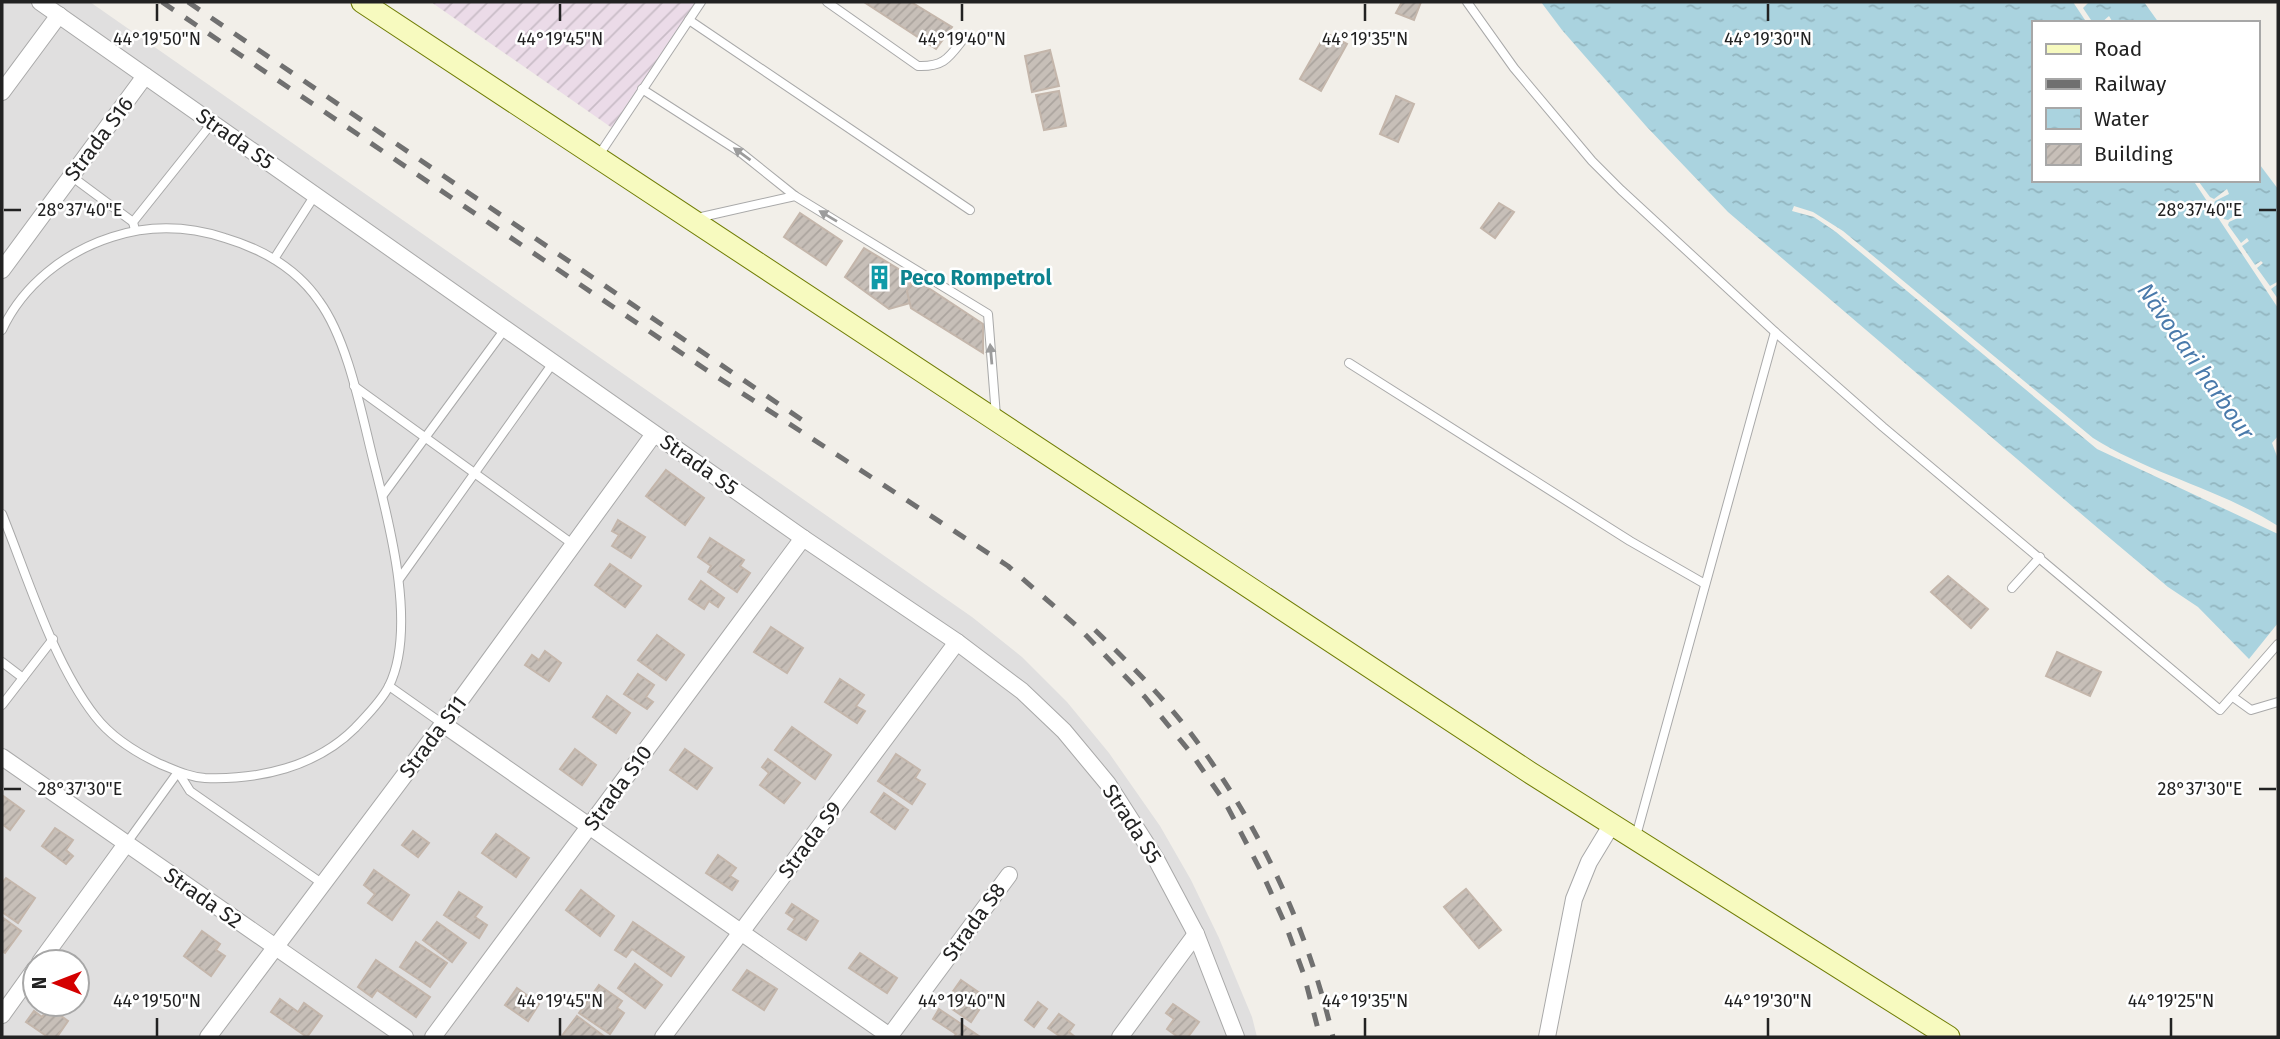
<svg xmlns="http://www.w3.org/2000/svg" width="2280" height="1039" font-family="'Fira Sans',sans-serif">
	<defs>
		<pattern id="industrial-furrows" width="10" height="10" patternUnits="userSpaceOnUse" patternTransform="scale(1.75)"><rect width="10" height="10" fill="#ebdbe8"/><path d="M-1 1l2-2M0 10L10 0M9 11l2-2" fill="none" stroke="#c9bcc7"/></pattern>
		<pattern id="water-ripples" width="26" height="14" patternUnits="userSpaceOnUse" patternTransform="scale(1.75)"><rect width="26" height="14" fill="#aad3df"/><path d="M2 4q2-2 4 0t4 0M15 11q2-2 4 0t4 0" fill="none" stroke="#92b5bf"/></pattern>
		<pattern id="building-hatch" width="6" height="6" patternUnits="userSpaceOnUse" patternTransform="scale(1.75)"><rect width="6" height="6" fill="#c7bfb8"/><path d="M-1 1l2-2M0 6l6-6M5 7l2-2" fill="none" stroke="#aba49e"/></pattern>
	</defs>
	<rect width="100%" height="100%" fill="#f2efe9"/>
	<!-- residential -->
	<path fill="#e0dfdf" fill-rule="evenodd" d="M2,2H90L972,617L1022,657L1067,702L1109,753L1160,826L1191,880L1219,938L1252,1017L1257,1037H2ZM35,962H77V1004H35Z"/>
	<!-- industrial -->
	<path fill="url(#industrial-furrows)" d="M431,2H701L615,130Z"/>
	<!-- water -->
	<g fill="url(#water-ripples)">
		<path d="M1541,2H2073L2087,23H2033V180H2193L2278,308V436L2272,443L2278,459V526C2220,489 2150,474 2093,438L1843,231L1813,212L1794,206L1792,211L1814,217L1836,232L2097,449L2278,534V623L2249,659L2198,607L2168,587L2093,524L1728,212L1646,126L1562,30Z"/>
		<path d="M2089,2H2144L2159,23H2108L2112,21L2109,16L2101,23H2093L2083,8Z"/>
		<path d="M2257,161L2278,189V299L2271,289L2278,284L2277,282L2270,286L2257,268L2263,263L2261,261L2255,265L2242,246L2249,241L2247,238L2241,243L2228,225L2229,222L2244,215L2241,211L2228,220L2224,219L2214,204L2215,201L2229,194L2227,189L2214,199L2210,197L2199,182L2257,180Z"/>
	</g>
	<!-- building -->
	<g fill="url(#building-hatch)" stroke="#c4b6ab" stroke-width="2">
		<path d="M864,2H911L952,27L936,49Z"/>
		<path d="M1402,2H1421L1414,20L1396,13Z"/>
		<path d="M1326,33L1347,44L1321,91L1300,79Z"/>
		<path d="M1050,50L1059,86L1032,92L1025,56Z"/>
		<path d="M1059,91L1066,126L1044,130L1036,95Z"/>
		<path d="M1396,96L1414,104L1398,142L1380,134Z"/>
		<path d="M1499,203L1514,212L1495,238L1481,228Z"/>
		<path d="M800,213L842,241L826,265L784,237Z"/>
		<path d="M864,248L915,279L907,291L910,303L889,309L845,277Z"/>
		<path d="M915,279L983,324V353L911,308L907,291Z"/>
		<path d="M666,470L704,498L685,525L646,496Z"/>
		<path d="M618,520L645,537L631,558L612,546L619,535L612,531Z"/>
		<path d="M710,538L744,560L740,566L750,573L737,592L708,572L711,566L698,557Z"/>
		<path d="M610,564L641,586L625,607L595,585Z"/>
		<path d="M1948,576L1988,609L1971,628L1931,592Z"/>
		<path d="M701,581L724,598L718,607L709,601L704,609L689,599Z"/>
		<path d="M771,627L803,648L787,673L754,652Z"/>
		<path d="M657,635L684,655L666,680L638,660Z"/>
		<path d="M545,651L561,663L549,681L525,665L532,655L539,660Z"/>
		<path d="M2057,652L2101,672L2090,696L2046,676Z"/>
		<path d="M638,674L654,685L646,697L653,702L647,709L624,694Z"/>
		<path d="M840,679L864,695L856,706L865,711L857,723L825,702Z"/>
		<path d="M607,696L630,713L616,733L593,717Z"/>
		<path d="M792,727L831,755L815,779L775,750Z"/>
		<path d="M575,749L596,765L582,785L560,769Z"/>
		<path d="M685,749L712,768L697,789L670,770Z"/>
		<path d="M896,754L920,770L915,778L925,784L912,804L878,781Z"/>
		<path d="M768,759L800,783L784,803L760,785L769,773L762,767Z"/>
		<path d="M884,793L908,810L895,829L871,812Z"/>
		<path d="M2,795L24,811L10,830L2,824Z"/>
		<path d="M55,828L73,840L66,850L73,856L66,864L42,846Z"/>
		<path d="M413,831L429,843L418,857L402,845Z"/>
		<path d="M496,834L529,858L516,877L482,853Z"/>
		<path d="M718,855L736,868L730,876L738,881L732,890L706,873Z"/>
		<path d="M374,870L409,895L392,920L368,903L375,894L364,885Z"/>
		<path d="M6,878L35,898L18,923L2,912V883Z"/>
		<path d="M1466,889L1501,930L1479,948L1444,907Z"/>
		<path d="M581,890L614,916L600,936L566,910Z"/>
		<path d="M459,892L482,907L475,917L487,925L479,938L444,915Z"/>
		<path d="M792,904L818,921L806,940L788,929L795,919L786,913Z"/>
		<path d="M2,917L21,931L5,953L2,951Z"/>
		<path d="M437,922L466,943L452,962L423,940Z"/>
		<path d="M633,922L684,957L671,976L632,949L626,957L615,950Z"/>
		<path d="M202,931L220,944L216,950L225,956L211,976L184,956Z"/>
		<path d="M416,942L447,963L430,987L400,967Z"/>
		<path d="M860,953L897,978L887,993L849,968Z"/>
		<path d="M376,960L430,997L416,1017L377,990L372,997L358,987Z"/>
		<path d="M635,964L662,985L645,1008L618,988Z"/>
		<path d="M747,970L777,989L764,1010L733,990Z"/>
		<path d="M961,980L987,998L971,1022L952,1009L956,1002L949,997Z"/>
		<path d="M599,985L622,1001L617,1008L624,1013L610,1034L579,1013Z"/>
		<path d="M517,988L539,1004L528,1021L505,1005Z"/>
		<path d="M280,999L298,1012L304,1003L322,1016L307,1037L271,1012Z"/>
		<path d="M1038,1002L1047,1009L1034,1027L1025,1020Z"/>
		<path d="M1173,1004L1199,1022L1188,1037H1178L1167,1029L1174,1019L1166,1013Z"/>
		<path d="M49,1007L68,1021L57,1037H48L26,1022L34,1011L42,1017Z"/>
		<path d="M939,1009L979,1036L954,1037L956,1034L933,1019Z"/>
		<path d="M1059,1014L1074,1025L1069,1032L1075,1037H1061L1048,1028Z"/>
		<path d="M577,1016L605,1037H561Z"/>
	</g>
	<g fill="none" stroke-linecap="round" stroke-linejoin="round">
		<defs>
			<g id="lane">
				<path d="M827,2L918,66C945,67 949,57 965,37"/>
				<path d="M1467,2L1514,68L1592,161L1621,190L1775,332L1883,427L2220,710L2278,644"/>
				<path d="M689,20L970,210"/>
				<path d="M642,89L740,152L795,196"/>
				<path d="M599,155L701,2"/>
				<path d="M71,176L133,222"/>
				<path d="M697,218L795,196L988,314L996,416"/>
				<path d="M135,230L133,222L212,123"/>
				<path d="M274,259L315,195"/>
				<path d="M2,330C23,285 65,252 112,237C149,225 188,226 225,238C262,249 297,269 319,301C349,342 362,417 375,467C390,526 417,629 389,686C381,702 366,716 355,728C316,767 259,780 205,778C189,777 175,770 160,764C137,753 111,737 95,716C53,662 28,578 2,514"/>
				<path d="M1349,363L1630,541L1705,584"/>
				<path d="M354,386L574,545"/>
				<path d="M383,495L505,329"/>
				<path d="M400,578L553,363"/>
				<path d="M2012,588L2040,557"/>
				<path d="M2,662L23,678"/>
				<path d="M389,686L443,724"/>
				<path d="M2233,697L2251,710L2278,702"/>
				<path d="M2,705L53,639"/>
				<path d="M1636,836L1775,332"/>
				<path d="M126,844L178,772L190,791L323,884"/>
			</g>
			<g id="street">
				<path d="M40,2L803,538L957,642L1022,691L1064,731L1108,784L1156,859L1196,934L1236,1037"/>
				<path d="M2,92L59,15"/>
				<path d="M2,270L145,76"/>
				<path d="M443,724L891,1037"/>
				<path d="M2,757L405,1037"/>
				<path d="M40,962L126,844"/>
				<path d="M2,1015L35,969"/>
				<path d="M208,1037L443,724L654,434"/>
				<path d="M433,1037L803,538"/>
				<path d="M663,1037L957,642"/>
				<path d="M889,1037L1009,875"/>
				<path d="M1120,1037L1196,934"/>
				<path d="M1547,1037L1574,899L1589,862L1612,824"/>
			</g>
			<path id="secondary" d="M362,2L1529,772L1949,1037"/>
		</defs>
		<!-- lane casing -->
		<use href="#lane" stroke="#a9a9a9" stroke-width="10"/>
		<!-- street casing -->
		<use href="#street" stroke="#a9a9a9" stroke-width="18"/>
		<!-- secondary casing -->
		<use href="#secondary" stroke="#707d05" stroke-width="23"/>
		<!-- lane -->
		<use href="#lane" stroke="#fff" stroke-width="8"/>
		<!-- street -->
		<use href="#street" stroke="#fff" stroke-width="16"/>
		<!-- secondary -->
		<use href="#secondary" stroke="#f7fabf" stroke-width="21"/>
		<!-- rail -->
		<g stroke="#707070" stroke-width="5" stroke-dasharray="14 14" stroke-linecap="butt">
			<path d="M162,2L705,369L1008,566L1078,627L1145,697L1191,753L1226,804L1264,877L1286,926L1304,975L1320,1037"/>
			<path d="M188,2L811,426"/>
			<path d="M1095,630C1128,662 1161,695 1189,731C1258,822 1307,926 1333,1037"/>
		</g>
	</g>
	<!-- one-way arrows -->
	<defs><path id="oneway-solid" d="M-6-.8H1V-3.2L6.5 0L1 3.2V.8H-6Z" transform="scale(1.75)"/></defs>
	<g fill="#9c9c9c">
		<use href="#oneway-solid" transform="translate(742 154) rotate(-144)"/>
		<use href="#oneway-solid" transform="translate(828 216) rotate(-149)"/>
		<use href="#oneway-solid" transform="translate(991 354) rotate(-95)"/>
	</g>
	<!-- ticks -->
	<path fill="none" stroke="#222" stroke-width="2.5" d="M157,4V21M560,4V21M962,4V21M1365,4V21M1768,4V21M4,210H21M2259,210H2276M4,789H21M2259,789H2276M157,1018V1036M560,1018V1036M962,1018V1036M1365,1018V1036M1768,1018V1036M2171,1018V1036"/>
	<!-- icons -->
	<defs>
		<symbol id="building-bare" viewBox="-9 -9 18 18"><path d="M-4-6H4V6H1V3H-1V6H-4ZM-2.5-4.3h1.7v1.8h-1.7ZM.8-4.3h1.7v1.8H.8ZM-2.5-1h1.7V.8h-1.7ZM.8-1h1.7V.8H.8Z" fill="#0f9aa8" stroke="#fff" stroke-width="2.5" paint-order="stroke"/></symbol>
	</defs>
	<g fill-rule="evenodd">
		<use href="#building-bare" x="862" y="260" width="35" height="35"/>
	</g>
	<g text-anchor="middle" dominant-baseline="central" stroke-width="5" stroke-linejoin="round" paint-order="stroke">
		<!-- street labels -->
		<g font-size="21" fill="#222" stroke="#fff">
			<text transform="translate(99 139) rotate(-53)">Strada S16</text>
			<text transform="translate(235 139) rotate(35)">Strada S5</text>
			<text transform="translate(699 465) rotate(35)">Strada S5</text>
			<text transform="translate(433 737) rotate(-53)">Strada S11</text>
			<text transform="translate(618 788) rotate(-54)">Strada S10</text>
			<text transform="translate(1132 824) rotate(57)">Strada S5</text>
			<text transform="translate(810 840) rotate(-53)">Strada S9</text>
			<text transform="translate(203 898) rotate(35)">Strada S2</text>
			<text transform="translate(974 922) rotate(-54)">Strada S8</text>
		</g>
		<!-- culture labels -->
		<g font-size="21" font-weight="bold" fill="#0d838f" stroke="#fff" text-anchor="start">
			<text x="900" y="278">Peco Rompetrol</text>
		</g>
		<!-- water labels -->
		<g font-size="23" font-style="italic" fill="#4a7aab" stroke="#fff">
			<text transform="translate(2196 361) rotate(55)">Năvodari harbour</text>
		</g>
	</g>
	<g font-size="18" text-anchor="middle" fill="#222" stroke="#fff" stroke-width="5" stroke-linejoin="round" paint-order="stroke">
		<text x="157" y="45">44°19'50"N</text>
		<text x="560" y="45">44°19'45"N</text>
		<text x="962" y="45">44°19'40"N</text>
		<text x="1365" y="45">44°19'35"N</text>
		<text x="1768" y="45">44°19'30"N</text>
		<text x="2200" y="216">28°37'40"E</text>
		<text x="80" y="216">28°37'40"E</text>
		<text x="2200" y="795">28°37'30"E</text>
		<text x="80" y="795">28°37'30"E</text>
		<text x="157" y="1007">44°19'50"N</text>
		<text x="560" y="1007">44°19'45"N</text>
		<text x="962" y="1007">44°19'40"N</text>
		<text x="1365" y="1007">44°19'35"N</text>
		<text x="1768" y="1007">44°19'30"N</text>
		<text x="2171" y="1007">44°19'25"N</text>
	</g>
	<!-- border -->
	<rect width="2280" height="1039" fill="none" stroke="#222222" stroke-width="7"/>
	<!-- legend -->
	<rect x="2032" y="21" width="228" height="161" fill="#ffffff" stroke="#a7a7a7" stroke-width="2"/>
	<rect x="2046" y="44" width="35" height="10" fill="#f7fabf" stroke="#a7a7a7" stroke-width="2"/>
	<text x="2094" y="56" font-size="21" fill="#222222">Road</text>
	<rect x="2046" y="79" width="35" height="10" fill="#707070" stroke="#a7a7a7" stroke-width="2"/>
	<text x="2094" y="91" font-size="21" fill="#222222">Railway</text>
	<rect x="2046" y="108" width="35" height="21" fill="url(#water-ripples)" stroke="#a7a7a7" stroke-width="2"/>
	<text x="2094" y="126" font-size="21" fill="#222222">Water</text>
	<rect x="2046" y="144" width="35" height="21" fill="url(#building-hatch)" stroke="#a7a7a7" stroke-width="2"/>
	<text x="2094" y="161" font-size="21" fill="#222222">Building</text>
	<!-- north arrow -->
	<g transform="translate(56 983) rotate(270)"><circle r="33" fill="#ffffff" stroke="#a7a7a7" stroke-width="2"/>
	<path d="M0-5L12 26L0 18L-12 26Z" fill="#d40000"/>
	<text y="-10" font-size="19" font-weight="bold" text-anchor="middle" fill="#222222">N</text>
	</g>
</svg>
